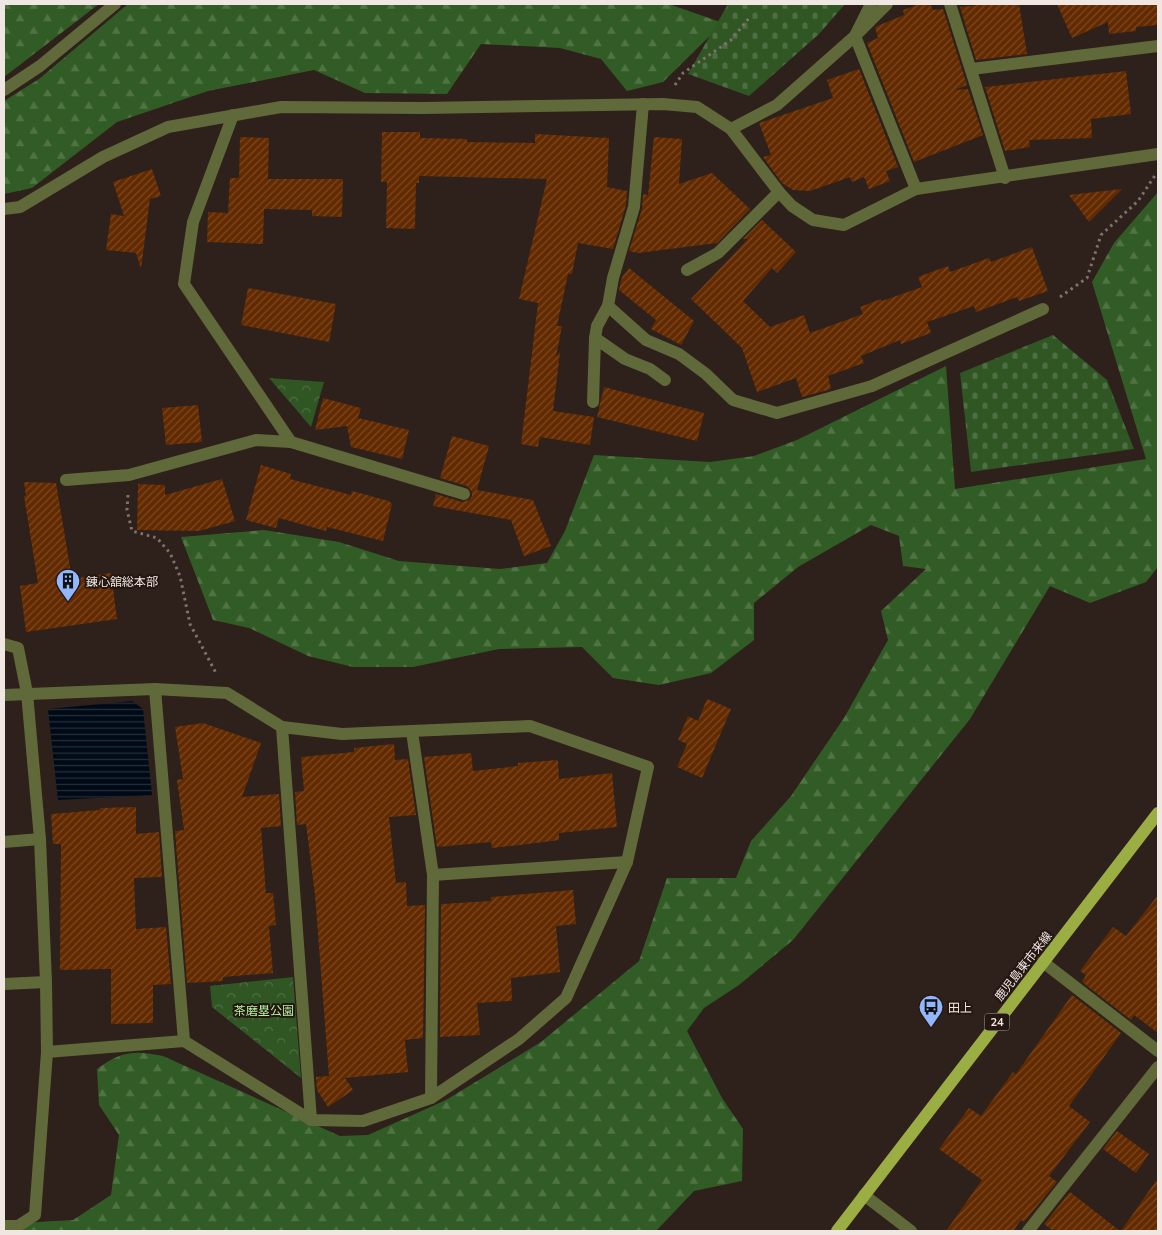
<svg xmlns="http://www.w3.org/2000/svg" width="1162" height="1235" font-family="Mulish,'Noto Sans JP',sans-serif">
	<defs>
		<pattern id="forest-firs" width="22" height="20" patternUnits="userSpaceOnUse" patternTransform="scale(1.25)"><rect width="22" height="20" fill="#325c25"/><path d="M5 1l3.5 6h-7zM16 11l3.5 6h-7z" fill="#507344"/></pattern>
		<pattern id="cemetery-stones" width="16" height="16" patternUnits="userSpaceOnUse" patternTransform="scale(1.25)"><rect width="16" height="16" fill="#305624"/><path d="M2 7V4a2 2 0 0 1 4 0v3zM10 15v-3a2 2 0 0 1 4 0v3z" fill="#4e6e44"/></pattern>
		<pattern id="park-crowns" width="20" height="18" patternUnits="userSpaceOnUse" patternTransform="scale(1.25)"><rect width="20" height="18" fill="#305624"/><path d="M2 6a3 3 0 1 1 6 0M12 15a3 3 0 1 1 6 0" fill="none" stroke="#4e6e44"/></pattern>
		<pattern id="water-rules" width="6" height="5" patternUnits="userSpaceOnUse" patternTransform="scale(1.25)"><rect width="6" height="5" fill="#000a17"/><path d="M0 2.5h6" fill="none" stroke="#262e38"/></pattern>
		<pattern id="building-hatch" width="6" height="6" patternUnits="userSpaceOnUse" patternTransform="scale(1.25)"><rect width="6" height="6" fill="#632a00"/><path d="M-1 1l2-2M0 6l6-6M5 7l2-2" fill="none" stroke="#7a4925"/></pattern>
	</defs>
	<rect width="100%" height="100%" fill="#2e201a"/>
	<!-- forest -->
	<g fill="url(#forest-firs)">
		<path d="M4,4H99L4,77Z"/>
		<path d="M128,4H669L723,23L663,82L627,91L601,59L560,48L481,44L447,94L365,93L314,70L208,91L117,122L32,188L4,194V101L39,79Z"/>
		<path d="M1158,192V567L1146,582L1090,603L1050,586L970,719L793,940L739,985L704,1008L687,1031L722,1098L743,1129L742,1181L694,1191L656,1231H4V1224L73,1220L111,1195L119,1135L99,1105L97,1069C121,1051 134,1050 163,1056L340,1136L368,1135L446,1100L541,1042L639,961L667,878H736L751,841L791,796L844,718L888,640L881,611L926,569L903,566L899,536L871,525L798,567L754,603V640L711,673L659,685L613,678L582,647L499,649L413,667H353L308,656L249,628L213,620L181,537L264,530L339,542L399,561L500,569L547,563L565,531L594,455L710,462L754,456L797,440L946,366L955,489L1146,459L1092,282L1114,243Z"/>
	</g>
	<!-- cemetery -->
	<g fill="url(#cemetery-stones)">
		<path d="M728,4H845L819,34L749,96L688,74Z"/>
		<path d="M1053,335L1107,380L1134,449L971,472L960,373Z"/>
	</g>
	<!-- park -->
	<g fill="url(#park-crowns)">
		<path d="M269,378L324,382L311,427Z"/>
		<path d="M293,977L301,1078L212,1007L210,986Z"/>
	</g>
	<!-- water -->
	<path fill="url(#water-rules)" d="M132,701L143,709L152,795L58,800L48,709Z"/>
	<!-- building -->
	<g fill="url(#building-hatch)">
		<path d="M920,4H930L933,10L943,9L967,85L955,90L968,89L983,135L914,162L867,43L878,38L875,27L904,15L903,10Z"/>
		<path d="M990,4H1019L1027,54L976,60L960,7Z"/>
		<path d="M1057,4H1158V25L1136,27V31L1109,34L1108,22L1072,38Z"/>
		<path d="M859,69L898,167L886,171L890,181L869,189L864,177L852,182L850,177L810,191L793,190L782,183L763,157L771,155L759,123L833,98L827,80Z"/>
		<path d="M1126,71L1131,114L1091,119L1092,138L1029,140L1030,147L1005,151L985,87Z"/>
		<path d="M382,132H420V138L467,139V142L535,143V134L609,138L607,187L627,191L626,205L613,249L578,243L572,274H568L557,326H562L556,357L560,352L553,411L594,417L590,445L540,437L538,447L521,444L538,303L519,299L547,179L419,176V183H416L415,229L386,228L387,182H381Z"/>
		<path d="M240,137L269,138L268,179H343L342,217L312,216V210L264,209L263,244L207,242L208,212L228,213L230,178H239Z"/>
		<path d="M654,137L682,139L679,184L712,173L750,209L717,243L638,253L629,251L642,209L643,194L648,195Z"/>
		<path d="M152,169L161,196L150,199L141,269L136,253L106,250L111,214L124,216L113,182Z"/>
		<path d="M1122,189L1089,222L1069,195Z"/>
		<path d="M762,220L796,252L777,273L772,268L743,301L770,327L804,315L810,333L863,314L860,307L881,299L882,301L922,287L918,277L948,266L950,272L989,258L991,262L1032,247L1048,291L1019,301L1017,297L976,312L974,306L927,322L931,333L901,344L900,340L861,356L864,363L828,376L831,389L802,397L796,378L757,392L742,348L691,299L748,239H743Z"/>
		<path d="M629,268L694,321L681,345L651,329L656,320L619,290L622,277Z"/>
		<path d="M248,288L336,304L329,342L241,325Z"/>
		<path d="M604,387L704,413L697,441L597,417Z"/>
		<path d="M323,398L361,408L358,418L409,430L402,459L351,447L347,426L315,430Z"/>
		<path d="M198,405L202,442L166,445L162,408Z"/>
		<path d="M452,436L489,446L477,490L533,500L551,546L524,556L511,520L433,506L436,494L462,502L469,500L472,496V492L467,486L440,478Z"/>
		<path d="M261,465L291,474L290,479L351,495L352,491L389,501L392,504L383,541L327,527L326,531L279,518L276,528L246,520Z"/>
		<path d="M222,479L235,521L199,531L137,530L138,484L165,485V495Z"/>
		<path d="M24,482L56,483L72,579L111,573L117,619L26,632L20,586L38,583L24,496H26Z"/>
		<path d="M707,699L731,709L702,778L677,767L687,744L678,740L688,716L698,721Z"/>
		<path d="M203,723L261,743L242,797L279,794L281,826L261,828L266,893H273L276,925L269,926L273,973L223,977V981L187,983L175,831L184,830L177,780L183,779L175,727Z"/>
		<path d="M394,744L395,760L408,759L416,815L389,817L396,883L406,882L407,906L425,905L423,1038L405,1040L408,1072L345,1078L353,1090L328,1107L317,1090L316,1077L329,1076L315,895L306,824L297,825L295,792L304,791L301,757L354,752V748Z"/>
		<path d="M471,753L473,771L518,766V763L558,760L559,779L612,773L617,827L559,833V840L520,845L492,848L491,842L437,847L424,757Z"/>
		<path d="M136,807V834L159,832L162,877L134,878L136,929L166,927L171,984L153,985V1023L111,1024V969L60,970L61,844H53L51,814L100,810V808Z"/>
		<path d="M573,890L576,924L556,926L560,972L511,978L512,1001L477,1003L480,1035L440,1037L441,904L491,901V897Z"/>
		<path d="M1158,895V1033L1134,1015L1131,1020L1082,982L1086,975L1080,971L1113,927L1126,936Z"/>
		<path d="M1072,995L1121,1033L1069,1106L1090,1122L1049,1176L1057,1182L1024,1222L1021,1220L1013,1231H946L982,1180L939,1149L969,1108L981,1116L1013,1072L1016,1074Z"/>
		<path d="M1117,1131L1149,1154L1136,1173L1103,1149Z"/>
		<path d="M1158,1178V1231H1121Z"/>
		<path d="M1070,1192L1120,1231H1053L1044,1224Z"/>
	</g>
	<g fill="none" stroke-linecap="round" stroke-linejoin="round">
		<!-- path -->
		<g stroke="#7f726d" stroke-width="3" stroke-dasharray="2.5 4" stroke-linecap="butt">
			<path d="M675,85L683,73L731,40L750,17"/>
			<path d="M1060,297L1087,278L1101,235L1138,201L1156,174"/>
			<path d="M128,495L127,510L132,531L157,538L170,553L180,576L190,624L216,673"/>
		</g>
		<!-- minor -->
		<g stroke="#5f6939" stroke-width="12">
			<path d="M871,4L855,36L916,189"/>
			<path d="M950,4L1005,178"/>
			<path d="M972,69L1158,46"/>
			<path d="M4,90L40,66L115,4"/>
			<path d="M643,104L634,207L613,278L608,306L646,340L679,354L706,374L733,400L777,413L872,386L1043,309"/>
			<path d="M233,115L193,222L184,284L291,442L464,494"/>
			<path d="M731,129L777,105L855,36L887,4"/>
			<path d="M4,209L20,207L103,157L168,127L281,107L424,108L663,104L697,107L731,129L779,192L792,206L813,220L844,225L916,189L1158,154"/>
			<path d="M687,270L718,253L779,192"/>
			<path d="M595,338L625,359L650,369L665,380"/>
			<path d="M593,402L595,338L597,326L608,306"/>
			<path d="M66,480L129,475L256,440L291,442"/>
			<path d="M4,644L18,648L27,693L40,839L46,982L47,1052L35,1215L18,1226H4"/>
			<path d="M155,689L184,1041"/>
			<path d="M4,695L155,689L227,693L282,727L342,734L530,726L648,767L627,862L566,998L519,1039L431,1098L363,1121L311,1120L184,1041L47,1052"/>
			<path d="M282,727L311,1120"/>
			<path d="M412,732L433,875L431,1098"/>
			<path d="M4,842L40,839"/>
			<path d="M433,875L627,862"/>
			<path d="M1043,962L1158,1051"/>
			<path d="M4,984L46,982"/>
			<path d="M864,1195L911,1231"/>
			<path d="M1028,1231L1158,1067"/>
		</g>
		<!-- major -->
		<path stroke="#9bae44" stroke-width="12" d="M837,1231L1158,813"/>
	</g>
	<!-- icons -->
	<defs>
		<symbol id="building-pin" viewBox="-11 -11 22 30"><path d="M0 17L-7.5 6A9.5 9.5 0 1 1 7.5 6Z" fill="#93b7fd" stroke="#241611"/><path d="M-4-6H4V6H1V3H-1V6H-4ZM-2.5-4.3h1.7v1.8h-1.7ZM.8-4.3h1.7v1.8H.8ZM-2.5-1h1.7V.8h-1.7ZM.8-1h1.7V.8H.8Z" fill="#111"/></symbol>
		<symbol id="bus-pin" viewBox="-11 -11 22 30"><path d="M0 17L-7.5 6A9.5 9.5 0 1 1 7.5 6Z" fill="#93b7fd" stroke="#241611"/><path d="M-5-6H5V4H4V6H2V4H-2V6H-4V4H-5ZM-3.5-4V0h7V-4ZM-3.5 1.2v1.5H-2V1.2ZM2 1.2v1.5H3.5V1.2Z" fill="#111"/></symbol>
	</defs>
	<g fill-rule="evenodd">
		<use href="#building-pin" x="54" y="567" width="28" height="38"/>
		<use href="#bus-pin" x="917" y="993" width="28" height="38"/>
	</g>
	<g text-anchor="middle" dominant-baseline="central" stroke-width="4" stroke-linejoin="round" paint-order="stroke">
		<!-- shield labels -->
		<rect fill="#241611" stroke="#b3a8a3" stroke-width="1" x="984.5" y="1013.5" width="25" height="17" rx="4"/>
		<g font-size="11" font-weight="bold" fill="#f0e6e2">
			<text x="997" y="1022">24</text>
		</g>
		<!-- poi labels -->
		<g font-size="12" fill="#f0e6e2" stroke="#241611" text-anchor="start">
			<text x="86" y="581">錬心舘総本部</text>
			<text x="948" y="1007">田上</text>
		</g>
		<!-- street labels -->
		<g font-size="12" fill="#f0e6e2" stroke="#241611">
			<text transform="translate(1023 966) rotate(-52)">鹿児島東市来線</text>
		</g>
		<!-- park labels -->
		<g font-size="12" fill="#b4f3a1" stroke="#241611">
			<text x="264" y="1010">茶磨塁公園</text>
		</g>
	</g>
	<!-- border -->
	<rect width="1162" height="1235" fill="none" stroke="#f0e6e2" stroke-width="10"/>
</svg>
